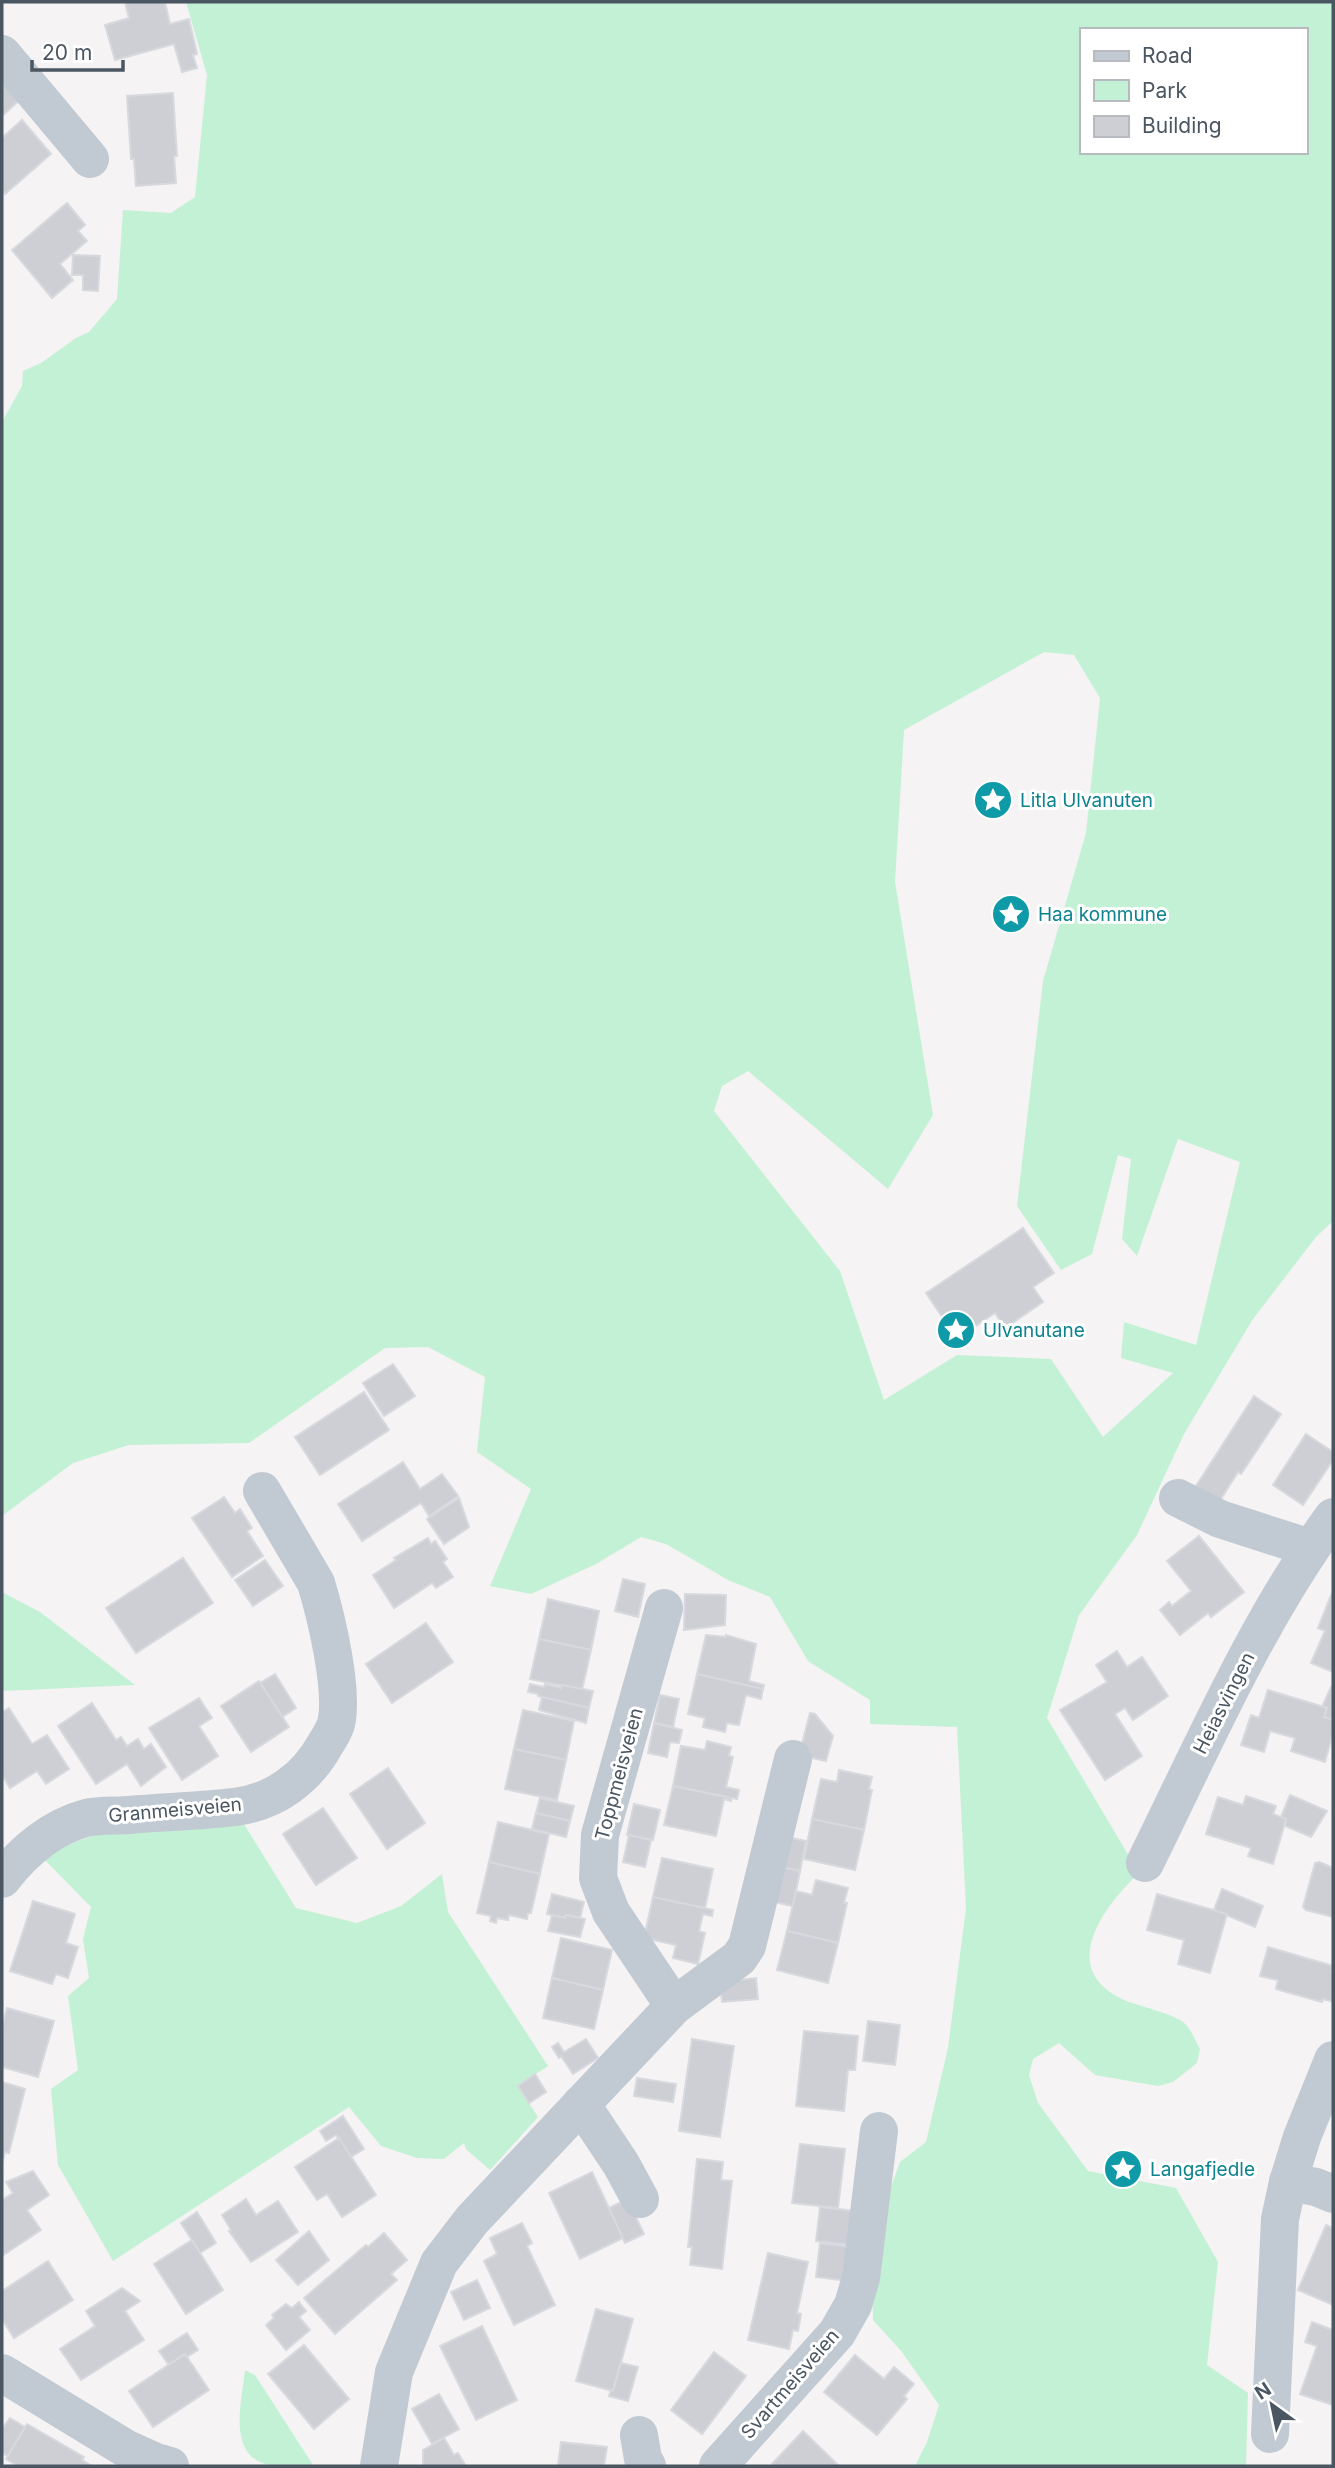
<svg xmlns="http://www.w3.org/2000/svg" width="1335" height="2468" font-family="Inter,sans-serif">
	<rect width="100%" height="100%" fill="#f5f3f3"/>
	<!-- green -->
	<g fill="#c3f1d5" fill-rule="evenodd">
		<path d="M186,2H1333V1221L1316,1237L1253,1319L1184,1434L1137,1535L1079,1615L1047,1718L1139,1873C1104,1906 1057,1968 1122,1999C1137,2006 1171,2013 1183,2022C1190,2027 1196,2042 1200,2049L1197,2063L1173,2082L1158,2086L1095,2075L1059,2043L1033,2059L1029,2075L1038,2103L1088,2171L1176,2188L1218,2262L1207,2365L1248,2393L1246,2466H915L927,2442L939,2405L902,2352L873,2320L872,2273L886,2201L900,2162L926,2142L948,2048L966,1908L957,1727L870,1724V1700L808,1661L770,1597L728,1580L666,1544L641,1537L596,1564L531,1594L490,1586L531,1489L477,1452L485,1377L428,1347L385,1348L249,1443L129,1445L73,1463L2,1516V422L22,386L23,371L41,363L76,338L89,332L117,299L123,210L171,213L195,197L207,75ZM1081,30H1305V152H1081ZM1044,652L1074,655L1100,698L1086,833L1043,981L1017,1206L1061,1270L1092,1254L1118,1155L1131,1159L1122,1239L1137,1256L1178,1139L1240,1162L1196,1345L1124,1322L1121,1358L1173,1373L1103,1437L1051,1359L957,1355L884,1400L840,1271L714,1111L722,1086L748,1071L888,1189L933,1115L895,882L904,730Z"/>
		<path d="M2,1592L40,1612L135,1685L2,1691Z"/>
		<path d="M242,1821L296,1908L357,1923L401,1906L442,1874L448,1912L548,2066L518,2086L538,2117L490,2170L466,2149L464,2143L444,2159L417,2158L381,2146L349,2107L113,2261L58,2165L51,2089L78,2070L68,1996L89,1978L83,1939L91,1907L41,1856L78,1841L114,1829Z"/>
		<path d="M245,2370L255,2375L313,2465C299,2465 282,2468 269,2465C226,2456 242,2401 245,2370Z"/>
	</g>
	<!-- building -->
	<g fill="#cdcfd5" stroke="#d7d9de" stroke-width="2">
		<path d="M125,2H165L170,24L189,19L197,54L193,55L197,68L182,72L174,44L115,60L105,25L129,18Z"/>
		<path d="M2,75L22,98L2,116Z"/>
		<path d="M173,93L177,156H174L176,183L136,186L134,159H131L127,96Z"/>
		<path d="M22,120L51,154L5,194L2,190V138Z"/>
		<path d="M67,203L85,225L78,231L87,241L60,264L73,280L52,298L12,250Z"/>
		<path d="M73,255L100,256L98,291L83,290V275H72Z"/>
		<path d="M1023,1228L1054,1273L1033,1287L1043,1302L1005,1328L995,1313L957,1339L926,1293Z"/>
		<path d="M393,1364L415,1396L384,1416L363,1383Z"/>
		<path d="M364,1392L389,1430L320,1475L295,1437Z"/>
		<path d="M1254,1396L1281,1414L1241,1474L1238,1472L1219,1502L1196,1486Z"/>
		<path d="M1306,1434L1333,1452V1460L1303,1505L1273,1485Z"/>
		<path d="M403,1462L420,1489L442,1474L458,1496L429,1516L421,1503L362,1541L338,1504Z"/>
		<path d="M224,1497L235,1513L240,1509L252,1528L247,1531L263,1556L232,1577L192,1518Z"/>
		<path d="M459,1498L469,1527L444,1544L427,1519Z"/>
		<path d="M1199,1536L1244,1592L1211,1617L1208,1613L1180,1635L1160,1610L1169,1602L1172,1606L1191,1591L1167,1561Z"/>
		<path d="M428,1538L431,1544L435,1541L447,1559L443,1562L453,1577L436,1588L432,1583L394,1608L373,1575L396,1560L394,1558Z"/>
		<path d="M183,1558L213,1603L136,1653L106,1608Z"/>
		<path d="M265,1560L283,1586L253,1606L235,1580Z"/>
		<path d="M623,1579L645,1584L638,1617L615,1611Z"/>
		<path d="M1332,1593H1333V1672L1311,1663L1325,1631L1318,1628Z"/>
		<path d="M685,1594L726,1595L725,1625L684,1630Z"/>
		<path d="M548,1599L599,1611L591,1650L539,1639Z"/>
		<path d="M426,1623L453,1662L392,1703L366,1664Z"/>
		<path d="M706,1635L726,1637V1635L756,1644L749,1681L764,1685L763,1689L697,1674Z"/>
		<path d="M539,1639L591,1650L582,1690L530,1679Z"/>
		<path d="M1117,1651L1127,1667L1142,1657L1168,1696L1133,1720L1125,1708L1115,1714L1142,1756L1105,1780L1060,1710L1107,1682L1096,1665Z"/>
		<path d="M275,1674L296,1708L282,1717L260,1683Z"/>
		<path d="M697,1674L763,1689L761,1699L746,1695L739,1725L727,1723L725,1732L703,1727L705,1718L688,1714Z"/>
		<path d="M259,1681L289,1727L251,1752L221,1706Z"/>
		<path d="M530,1684L544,1687L545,1684L561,1688L562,1685L593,1691L589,1708L538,1696V1694L528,1692Z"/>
		<path d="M1331,1687L1333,1688V1720L1324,1717L1327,1708L1322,1707Z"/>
		<path d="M1268,1690L1327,1708L1324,1717L1333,1720V1733L1325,1762L1291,1751L1295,1738L1270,1731L1264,1752L1241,1745L1251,1715L1259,1718Z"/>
		<path d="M660,1695L679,1699L673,1727L654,1723Z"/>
		<path d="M542,1697L589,1708L586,1723L539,1710Z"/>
		<path d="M199,1698L212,1718L199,1726L218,1756L182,1780L149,1728Z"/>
		<path d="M92,1703L116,1740L121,1737L127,1746L138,1739L144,1749L151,1744L166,1767L141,1786L127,1764L96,1784L58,1726Z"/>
		<path d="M9,1708L32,1744L47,1735L69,1769L46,1784L37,1771L10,1788L2,1775V1712Z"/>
		<path d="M523,1710L574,1721L566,1760L514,1749Z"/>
		<path d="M810,1713L815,1714L833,1736L826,1761L799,1755Z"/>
		<path d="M654,1723L682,1730L679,1743L670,1742L667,1757L648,1753Z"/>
		<path d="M707,1741L731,1747L729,1756L733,1757L726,1787L739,1790L737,1799L673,1786L681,1746L705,1750Z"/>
		<path d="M514,1749L566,1760L557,1800L505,1789Z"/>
		<path d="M388,1768L425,1823L387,1849L350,1794Z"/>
		<path d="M839,1770L872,1777L869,1789L872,1790L864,1830L812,1819L821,1779L837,1782Z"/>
		<path d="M673,1786L731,1798V1801L724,1799L716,1836L664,1825Z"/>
		<path d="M1290,1795L1327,1811L1311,1837L1285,1826L1286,1819L1281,1817Z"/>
		<path d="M1246,1796L1276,1806L1273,1814L1286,1819L1273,1864L1248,1856L1251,1848L1206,1834L1218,1797L1243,1805Z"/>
		<path d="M540,1798L574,1806L570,1821L536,1813Z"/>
		<path d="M634,1804L660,1810L653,1840L627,1835Z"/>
		<path d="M323,1808L357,1858L316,1885L283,1834Z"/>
		<path d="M536,1813L570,1821L566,1837L532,1829Z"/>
		<path d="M812,1819L864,1830L855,1870L804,1859Z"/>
		<path d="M498,1822L549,1834L540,1874L489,1862Z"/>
		<path d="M629,1835L651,1840L645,1867L623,1862Z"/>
		<path d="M782,1836L806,1841L800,1871L776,1866Z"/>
		<path d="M662,1858L713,1869L705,1908L653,1897Z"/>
		<path d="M489,1862L540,1874L531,1913H528L527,1919L509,1915L508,1920L497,1918L496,1923L490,1921L491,1916L477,1913Z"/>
		<path d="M1319,1862L1333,1868V1917L1306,1910L1303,1907L1315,1863Z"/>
		<path d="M776,1866L800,1871L793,1906L769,1901Z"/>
		<path d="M816,1880L848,1888L844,1903H847L838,1943L787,1931L796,1891L812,1895Z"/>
		<path d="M1222,1889L1263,1906L1255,1927L1214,1910Z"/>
		<path d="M552,1894L584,1902L580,1918L566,1915L565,1918L547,1914Z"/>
		<path d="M1157,1894L1227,1914L1210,1973L1178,1964L1184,1940L1147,1930Z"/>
		<path d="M653,1897L713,1910L712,1916L703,1914L699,1931L705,1933L698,1964L673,1958L676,1945L644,1938Z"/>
		<path d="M33,1901L75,1914L66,1943L78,1947L68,1978L56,1974L52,1984L10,1971Z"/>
		<path d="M552,1915L565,1918L566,1915L585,1919L580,1937L548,1931Z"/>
		<path d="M787,1931L838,1943L828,1983L777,1970Z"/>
		<path d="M561,1938L612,1950L603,1990L552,1978Z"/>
		<path d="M1268,1947L1333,1966L1331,1972L1333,1973V2002L1323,1999L1322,2002L1276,1989L1278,1980L1260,1976Z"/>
		<path d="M552,1978L603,1990L594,2029L543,2018Z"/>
		<path d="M756,1978L758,1999L722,2002L720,1982Z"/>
		<path d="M7,2008L54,2021L38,2077L2,2067V2027Z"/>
		<path d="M868,2021L900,2025L895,2065L863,2061Z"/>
		<path d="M804,2031L858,2036L855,2070H848L844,2111L796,2106Z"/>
		<path d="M586,2039L598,2058L573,2074L561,2056L559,2058L552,2047L558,2043L564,2052Z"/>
		<path d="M692,2039L734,2046L720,2137L679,2131Z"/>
		<path d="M535,2074L546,2092L529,2103L518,2086Z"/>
		<path d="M637,2078L676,2084L673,2102L634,2096Z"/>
		<path d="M2,2082L25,2089L9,2153L5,2152L2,2163Z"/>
		<path d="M343,2116L364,2149L351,2157L336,2135L326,2141L320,2131Z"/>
		<path d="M339,2138L376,2195L342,2217L327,2194L317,2200L295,2167Z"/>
		<path d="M800,2144L845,2149L838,2208L792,2203Z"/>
		<path d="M697,2159L723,2162L721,2180L732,2181L722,2269L690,2265L692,2247H688Z"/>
		<path d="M33,2171L49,2195L27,2210L41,2230L2,2256V2200L13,2193L6,2182Z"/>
		<path d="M592,2172L623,2238L580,2259L549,2193Z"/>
		<path d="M246,2199L256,2215L278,2201L298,2232L251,2262L229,2231L231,2230L222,2215Z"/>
		<path d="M627,2199L644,2234L625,2243L609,2208Z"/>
		<path d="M820,2207L855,2211L851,2245L816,2241Z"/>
		<path d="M197,2212L216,2243L200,2253L181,2223Z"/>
		<path d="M522,2223L532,2243L527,2246L555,2305L514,2325L484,2261L497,2254L490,2238Z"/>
		<path d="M1326,2225L1333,2228V2305L1298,2290Z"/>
		<path d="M309,2231L329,2260L298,2285L276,2260Z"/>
		<path d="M384,2233L407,2260L391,2274L397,2280L335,2334L304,2298L366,2245L368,2247Z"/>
		<path d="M192,2240L223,2290L186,2314L154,2264Z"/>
		<path d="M820,2243L851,2247L847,2281L816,2277Z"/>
		<path d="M768,2253L808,2262L797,2313L801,2314L798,2331L793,2330L789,2349L748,2340Z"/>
		<path d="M48,2261L73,2300L14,2338L2,2319V2291Z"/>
		<path d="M477,2280L490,2308L464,2320L451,2292Z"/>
		<path d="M122,2288L140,2301L125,2311L144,2340L81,2380L60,2349L95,2326L86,2311Z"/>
		<path d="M299,2302L306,2311L299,2317L310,2330L286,2350L266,2325L274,2318L272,2315L286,2304L292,2308Z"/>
		<path d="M596,2309L633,2319L613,2391L576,2381Z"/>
		<path d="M1312,2322L1333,2330V2405L1300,2394L1317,2346L1305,2342Z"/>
		<path d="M482,2326L517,2400L476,2420L440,2346Z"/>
		<path d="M187,2333L198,2350L187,2357L185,2354L169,2365L159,2351Z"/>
		<path d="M304,2345L349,2399L314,2429L268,2374Z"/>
		<path d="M714,2352L746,2376L702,2434L671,2410Z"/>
		<path d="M185,2354L209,2390L153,2427L129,2391Z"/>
		<path d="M855,2355L884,2379L894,2367L914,2384L904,2396L907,2399L877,2435L824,2392Z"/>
		<path d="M621,2363L638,2367L628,2401L609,2396L611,2390L613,2391Z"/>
		<path d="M439,2394L459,2429L432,2444L412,2409Z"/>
		<path d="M10,2418L25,2427L8,2456L2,2453V2429Z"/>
		<path d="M27,2424L84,2457L82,2460L92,2466H18L6,2459Z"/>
		<path d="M803,2431L839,2466H774L772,2464Z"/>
		<path d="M444,2438L454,2455L458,2453L466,2466H423V2450Z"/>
		<path d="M561,2442L607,2447L604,2466H558Z"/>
	</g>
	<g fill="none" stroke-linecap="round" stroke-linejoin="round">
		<!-- minor -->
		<g stroke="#c1cad2" stroke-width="38">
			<path d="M2,54L90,159"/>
			<path d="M1178,1498L1220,1519L1310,1548"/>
			<path d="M664,1608L600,1835L598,1878L611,1912L674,2006"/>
			<path d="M1145,1863C1203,1746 1256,1622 1333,1517"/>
			<path d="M2,1879C23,1852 52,1827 86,1818C99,1815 115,1816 129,1815C164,1812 200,1811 235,1807C275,1802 307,1778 326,1743C330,1737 334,1730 336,1724C344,1690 326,1616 316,1583L262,1491"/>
			<path d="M581,2104L621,2164L640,2199"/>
			<path d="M1288,2182L1316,2187L1333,2194"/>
			<path d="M2,2373L125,2448L156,2462L170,2466"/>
			<path d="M1270,2434L1280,2219L1288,2182L1302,2137L1333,2060"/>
			<path d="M639,2435L643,2459L647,2466"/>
			<path d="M379,2466L394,2372L439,2263L472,2220L674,2006L739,1958L747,1946L793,1759"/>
			<path d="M718,2466L837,2333L853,2305L861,2278L879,2131"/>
		</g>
	</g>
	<!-- icons -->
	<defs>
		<symbol id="sight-disc" viewBox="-11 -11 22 22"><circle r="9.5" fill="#0f9aa8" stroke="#fff"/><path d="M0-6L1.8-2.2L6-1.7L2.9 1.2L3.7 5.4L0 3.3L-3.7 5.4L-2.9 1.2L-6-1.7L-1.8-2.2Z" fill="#fff"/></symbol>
	</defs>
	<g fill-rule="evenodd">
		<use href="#sight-disc" x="971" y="778" width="44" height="44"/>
		<use href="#sight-disc" x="989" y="892" width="44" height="44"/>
		<use href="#sight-disc" x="934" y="1308" width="44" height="44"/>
		<use href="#sight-disc" x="1101" y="2147" width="44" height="44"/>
	</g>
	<g text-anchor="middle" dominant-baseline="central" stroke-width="6" stroke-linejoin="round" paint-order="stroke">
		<!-- culture labels -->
		<g font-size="19" fill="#0d838f" stroke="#fff" text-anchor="start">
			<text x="1020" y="800">Litla Ulvanuten</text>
			<text x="1038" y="914">Haa kommune</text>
			<text x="983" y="1330">Ulvanutane</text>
			<text x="1150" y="2169">Langafjedle</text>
		</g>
		<!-- street labels -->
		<g font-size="19" fill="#4a5661" stroke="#fff">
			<text transform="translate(1224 1703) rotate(-63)">Heiasvingen</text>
			<text transform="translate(619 1774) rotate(-75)">Toppmeisveien</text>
			<text transform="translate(175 1810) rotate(-5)">Granmeisveien</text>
			<text transform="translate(790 2384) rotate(-49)">Svartmeisveien</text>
		</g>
	</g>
	<!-- border -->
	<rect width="1335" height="2468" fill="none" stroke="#4a5661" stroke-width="7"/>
	<!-- legend -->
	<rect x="1080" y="28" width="228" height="126" fill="#ffffff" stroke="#b7bbc0" stroke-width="2"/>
	<rect x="1094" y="51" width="35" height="10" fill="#c1cad2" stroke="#b7bbc0" stroke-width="2"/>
	<text x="1142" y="63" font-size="21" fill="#4a5661">Road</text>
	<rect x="1094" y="80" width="35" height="21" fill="#c3f1d5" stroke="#b7bbc0" stroke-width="2"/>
	<text x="1142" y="98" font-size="21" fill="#4a5661">Park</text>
	<rect x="1094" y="116" width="35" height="21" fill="#cdcfd5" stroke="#b7bbc0" stroke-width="2"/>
	<text x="1142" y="133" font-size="21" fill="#4a5661">Building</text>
	<!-- north arrow -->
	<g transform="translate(1272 2405) rotate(327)" stroke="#ffffff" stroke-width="5" paint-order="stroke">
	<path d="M0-5L12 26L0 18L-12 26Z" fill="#4a5661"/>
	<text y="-10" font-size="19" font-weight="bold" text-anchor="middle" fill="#4a5661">N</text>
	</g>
	<!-- scale -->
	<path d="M32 60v10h91v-10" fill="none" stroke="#4a5661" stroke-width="3.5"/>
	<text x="42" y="60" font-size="21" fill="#4a5661" stroke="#ffffff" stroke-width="5" paint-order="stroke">20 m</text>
</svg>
